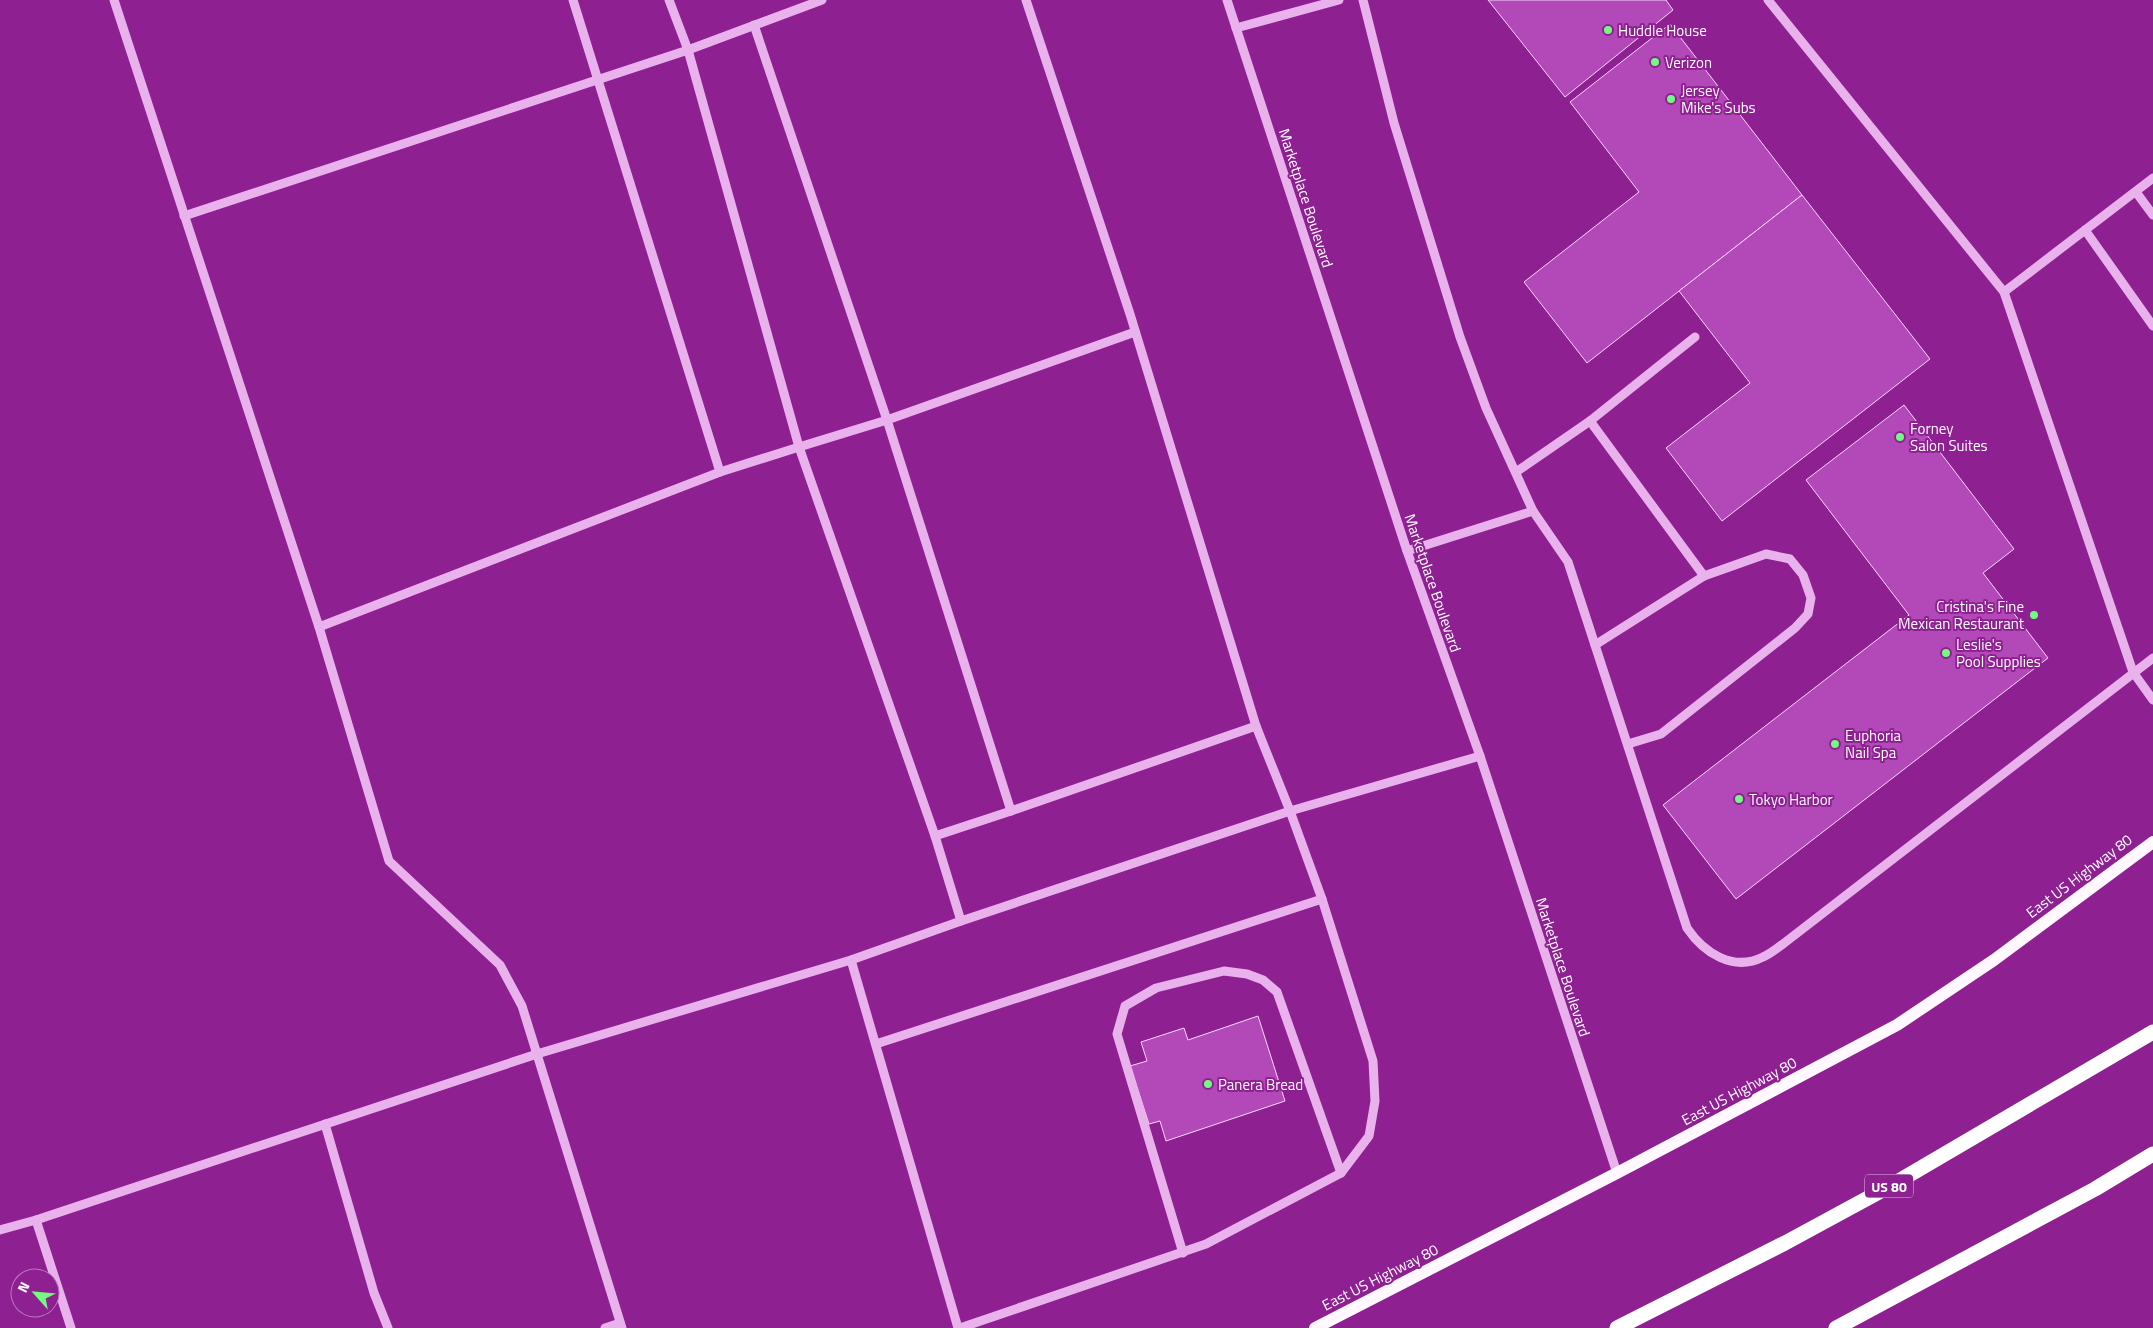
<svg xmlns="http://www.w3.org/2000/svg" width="2153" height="1328" font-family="'Titillium Web',sans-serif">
	<rect width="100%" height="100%" fill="#8e2092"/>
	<!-- building -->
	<g fill="#b349b9" stroke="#f8d8fa">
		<path d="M1488,0H1666L1673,10L1565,97Z"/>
		<path d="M1670,24L1802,195L1587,363L1524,282L1639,192L1570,102Z"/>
		<path d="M1802,195L1930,359L1722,521L1666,448L1750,383L1679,291Z"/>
		<path d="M1904,405L2014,549L1983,573L2048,658L1736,899L1663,805L1909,615L1806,480Z"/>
		<path d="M1258,1016L1285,1101L1166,1141L1160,1121L1149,1124L1130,1066L1147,1061L1141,1042L1184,1028L1188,1040Z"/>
	</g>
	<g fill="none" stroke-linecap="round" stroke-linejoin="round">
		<!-- minor -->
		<g stroke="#eab2ed" stroke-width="9">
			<path d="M114,0L319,627L389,861L500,965L522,1006L622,1328"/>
			<path d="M669,0L688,50L822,0"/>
			<path d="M1227,0L1407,551L1480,756L1617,1173"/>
			<path d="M1363,0L1394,123L1460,337L1486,408L1533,511L1568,562L1687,928C1704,953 1733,972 1763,957C1770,954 1776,949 1783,944L2153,658"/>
			<path d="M1768,0L2004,292L2133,672L2153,700"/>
			<path d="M1236,28L1339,0"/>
			<path d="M2136,192L2153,215"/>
			<path d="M184,216L688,50L799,447L720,472"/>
			<path d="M2085,230L2153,326"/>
			<path d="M2004,292L2153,178"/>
			<path d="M1590,421L1695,337"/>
			<path d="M1516,472L1590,421L1704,576"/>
			<path d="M1407,551L1533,511"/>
			<path d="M319,627L720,472L573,0"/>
			<path d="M1595,645L1704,576L1766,554L1790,559L1803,575L1811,598L1808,614L1795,628L1661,734L1628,744"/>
			<path d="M1011,811L1256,726L1130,314L1026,0"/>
			<path d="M935,836L1011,811L887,420L1135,332"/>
			<path d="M961,921L1290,811L1256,726"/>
			<path d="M851,960L958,1328"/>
			<path d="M876,1044L1322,899L1290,811L1480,756"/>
			<path d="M325,1124L374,1293L388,1328"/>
			<path d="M36,1220L71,1328"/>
			<path d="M0,1230L36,1220L537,1054L851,960L961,921L935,836L799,447L887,420L754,25"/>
			<path d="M1183,1253L1117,1034L1125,1006L1156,988L1224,971L1247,974L1263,980L1277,992L1341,1173"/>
			<path d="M605,1328L620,1323"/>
			<path d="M960,1328L1206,1244L1341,1173L1369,1136L1375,1101L1373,1061L1322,899"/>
		</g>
		<!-- major -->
		<path stroke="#fff8ff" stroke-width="12" d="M1315,1328L1617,1173L1897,1025L1994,960L2153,842"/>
		<!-- highway -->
		<g stroke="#fff" stroke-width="15">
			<path d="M1617,1328L1785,1243L1892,1185L2153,1032"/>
			<path d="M1836,1328L2095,1189L2153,1154"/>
		</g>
	</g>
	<!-- markers -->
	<g fill="#73fa82" stroke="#8e2092" stroke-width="2">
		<circle cx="1608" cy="30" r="5"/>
		<circle cx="1655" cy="62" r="5"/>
		<circle cx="1671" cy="99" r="5"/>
		<circle cx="1900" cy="437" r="5"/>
		<circle cx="2034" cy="615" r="5"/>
		<circle cx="1946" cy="653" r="5"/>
		<circle cx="1835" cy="744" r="5"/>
		<circle cx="1739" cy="799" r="5"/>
		<circle cx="1208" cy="1084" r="5"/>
	</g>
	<g text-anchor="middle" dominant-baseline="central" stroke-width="4" stroke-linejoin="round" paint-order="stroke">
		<!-- shield labels -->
		<rect fill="#8e2092" stroke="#ddbcde" stroke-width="1" x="1865" y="1174.5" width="48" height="23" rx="4"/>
		<g font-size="14" font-weight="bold" fill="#fff">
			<text x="1889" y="1186">US 80</text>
		</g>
		<!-- poi labels -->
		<g font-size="15" fill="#fff" stroke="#8e2092" text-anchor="start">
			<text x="1618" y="30">Huddle House</text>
			<text x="1665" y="62">Verizon</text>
			<text x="1681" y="90">Jersey<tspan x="1681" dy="17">Mike's Subs</tspan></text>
			<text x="1910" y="428">Forney<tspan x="1910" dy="17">Salon Suites</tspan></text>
			<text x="2024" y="606" text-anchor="end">Cristina's Fine<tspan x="2024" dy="17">Mexican Restaurant</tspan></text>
			<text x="1956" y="644">Leslie's<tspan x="1956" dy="17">Pool Supplies</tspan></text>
			<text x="1845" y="735">Euphoria<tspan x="1845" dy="17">Nail Spa</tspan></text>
			<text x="1749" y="799">Tokyo Harbor</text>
			<text x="1218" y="1084">Panera Bread</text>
		</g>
		<!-- street labels -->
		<g font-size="15" fill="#fff" stroke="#8e2092">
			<text transform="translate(1306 198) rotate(72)">Marketplace Boulevard</text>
			<text transform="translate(1433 583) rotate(71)">Marketplace Boulevard</text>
			<text transform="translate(2079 876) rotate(-37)">East US Highway 80</text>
			<text transform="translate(1563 967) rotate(72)">Marketplace Boulevard</text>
			<text transform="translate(1739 1091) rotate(-28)">East US Highway 80</text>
			<text transform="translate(1380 1277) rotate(-27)">East US Highway 80</text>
		</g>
	</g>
	<!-- north arrow -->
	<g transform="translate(35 1293) rotate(297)"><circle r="24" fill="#8e2092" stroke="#bb79be"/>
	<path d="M0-4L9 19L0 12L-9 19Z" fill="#73fa82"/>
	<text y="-8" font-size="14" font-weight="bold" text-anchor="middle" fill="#ffffff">N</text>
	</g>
</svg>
